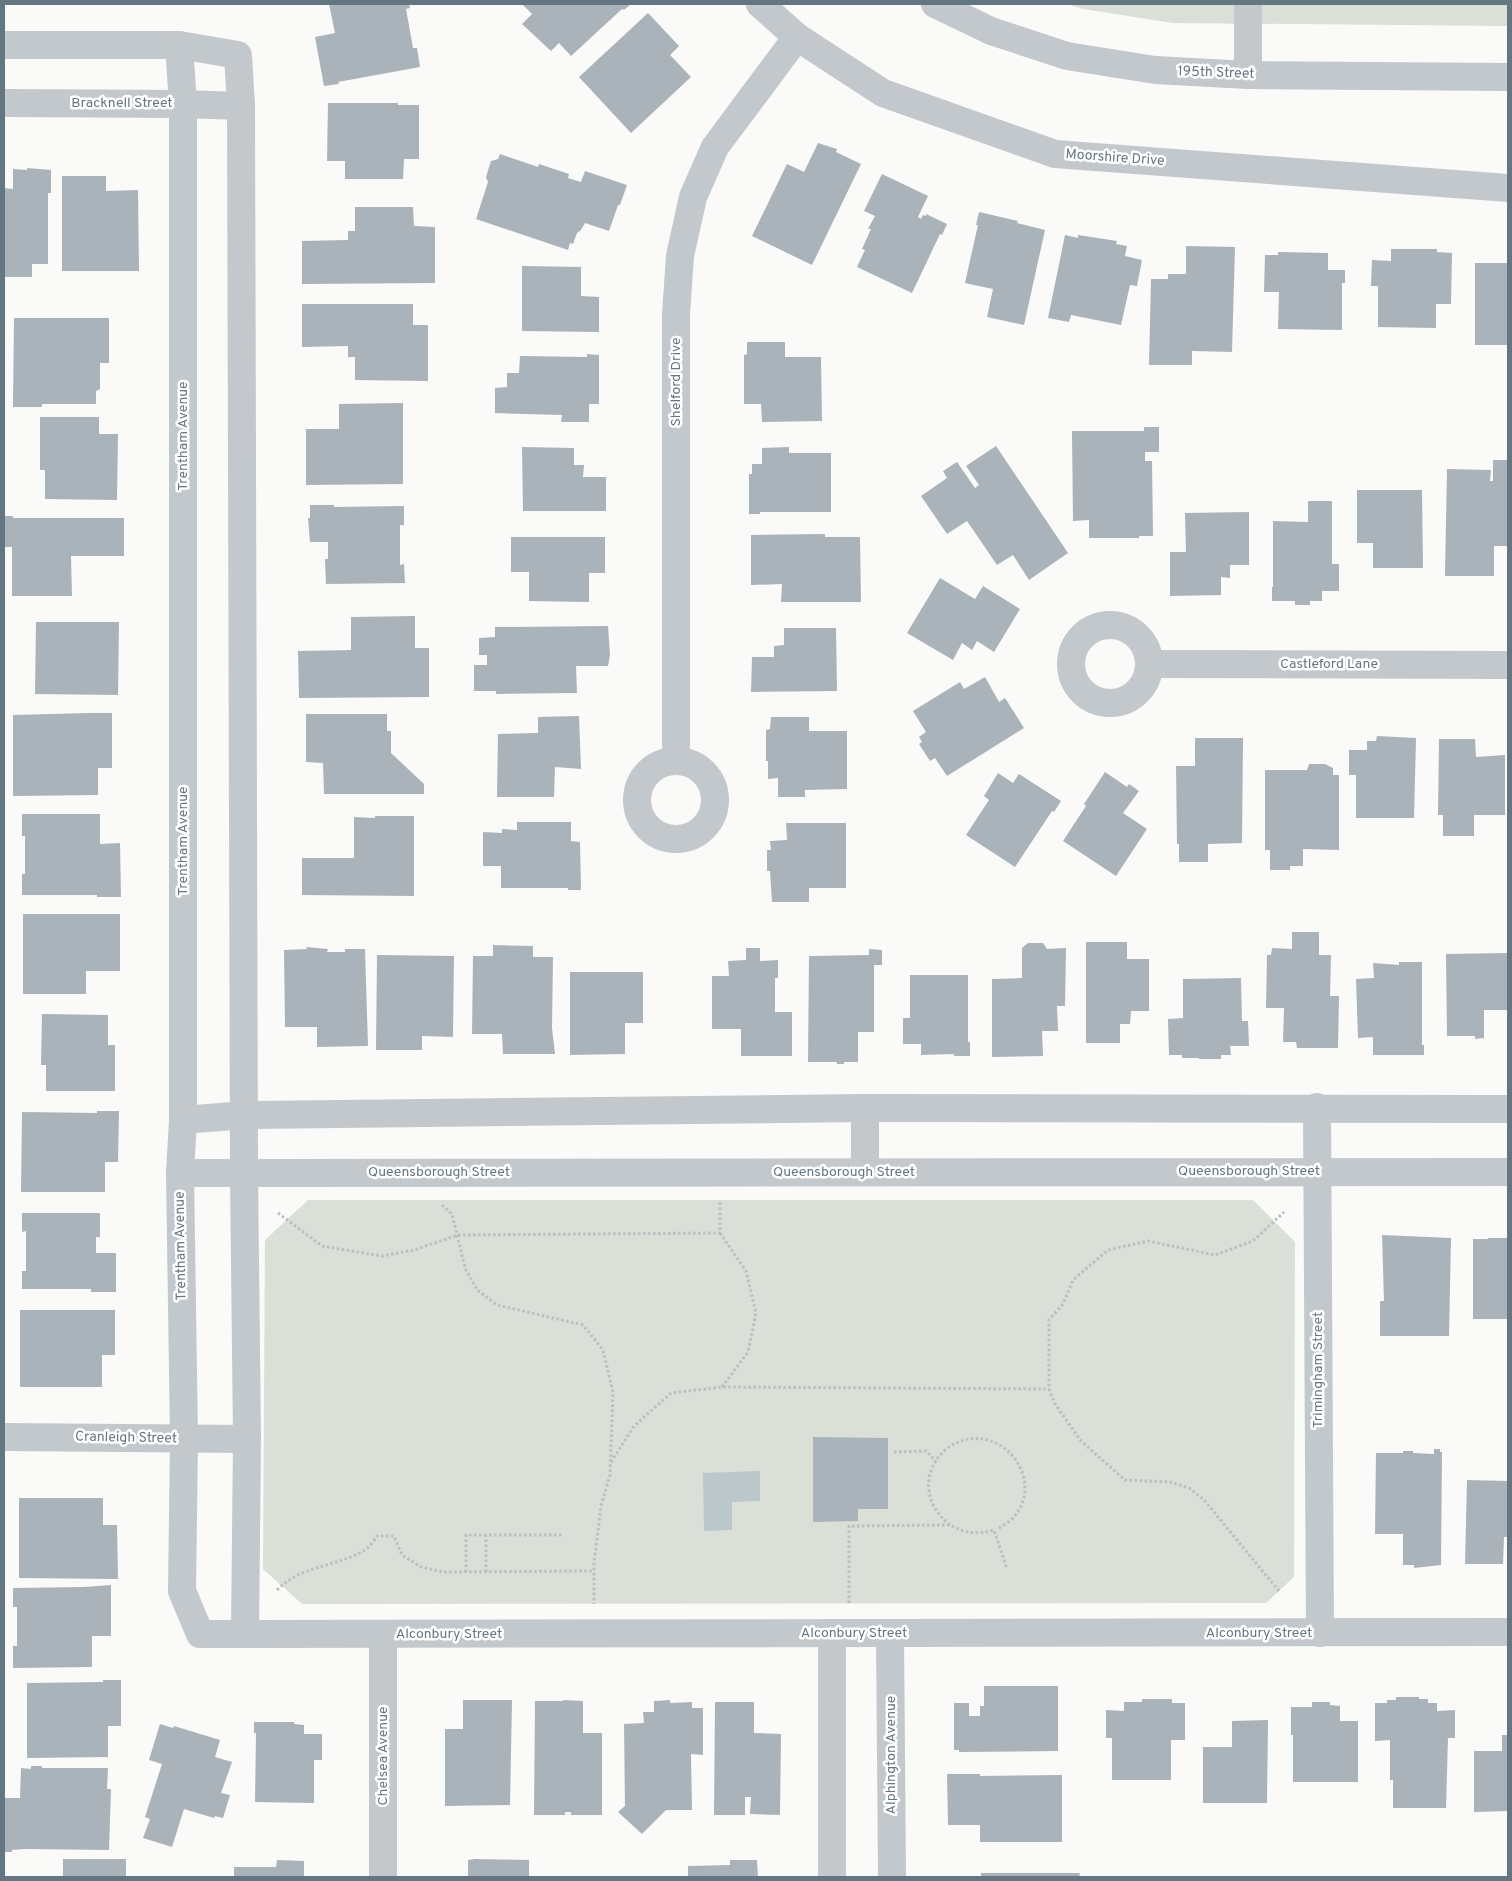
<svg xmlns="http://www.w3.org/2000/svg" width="1512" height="1881" font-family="Overpass,sans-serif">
	<rect width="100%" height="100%" fill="#fafaf8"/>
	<!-- green -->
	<g fill="#dadfd7">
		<path d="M1068,4H1508V26L1173,23L1083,9Z"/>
		<path d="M308,1200H1253L1295,1242L1294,1577L1266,1603L302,1604L263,1569L265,1240Z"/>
	</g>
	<!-- water -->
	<path fill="#bbc7cb" d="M760,1471V1501L732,1502V1530L704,1531L703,1473Z"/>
	<!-- building -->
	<g fill="#aab3b9">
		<path d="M329,4H409L410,8L406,9L413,48H417L420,67L338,82L339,84L324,86L315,37L335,33Z"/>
		<path d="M522,4H631L624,10L622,9L571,56L559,43L551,51L522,24L532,14Z"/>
		<path d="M648,13L679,46L670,55L691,77L631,133L579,77Z"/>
		<path d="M328,103H398V105H419V159H404L403,179H345V161H327Z"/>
		<path d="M818,143L837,149L836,152L861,164L812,265L752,236L787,164L804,172Z"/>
		<path d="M500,154L538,167L539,164L569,174L568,178L581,182L585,171L627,185L620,205H618L609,231L585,223L581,230L577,233L573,244L570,243L568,250L476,219L488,182L486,177L491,161L498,159Z"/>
		<path d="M27,168L51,170V193H48V264H32V277H4V188L13,189V169L27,170Z"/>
		<path d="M882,174L928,196L918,217L921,219L923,215L926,216V214L947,224L942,235L940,234L912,293L857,267L865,250L862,249L871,229H868L875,216L864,211Z"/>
		<path d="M62,176H106V191L138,190L139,271H62Z"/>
		<path d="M355,207H413L414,226L435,227V283L302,284V241L348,240V231H355Z"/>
		<path d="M979,212L1018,221L1017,223L1045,230L1024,325L987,317L993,289L965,283L978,225H976Z"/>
		<path d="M1065,235L1078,238V235L1117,241L1116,244L1127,246L1125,256L1142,260L1137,286L1130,285L1121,325L1071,315L1069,322L1048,318Z"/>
		<path d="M1186,246L1235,247L1232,352L1192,351V365H1149L1151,279H1168V274H1186Z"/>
		<path d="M1391,249H1437V252L1452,253L1451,304H1436V328L1378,327V286H1371L1372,260L1391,261Z"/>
		<path d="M1278,252L1328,253V270H1345V283H1342V330L1278,329L1279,292H1264L1265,255H1278Z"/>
		<rect x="1475" y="263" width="33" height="82"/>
		<path d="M522,266L581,267V296L599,297V332L522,331Z"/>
		<path d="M302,304H413V325H428V381L355,380V357H348V346L302,347Z"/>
		<path d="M14,318H109V363H100V389L96,391V404H42V407H13Z"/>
		<path d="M747,342H785V357H821L822,421L762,422L761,404H744V355L747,354Z"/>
		<path d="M587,354L599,355V404H589V422H561L562,415L495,413V388L507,387V373H519L520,356L587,357Z"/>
		<path d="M403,403V484L306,485V429H339V404Z"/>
		<path d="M40,417H99V434H118L117,500L45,499V470H40Z"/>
		<path d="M1144,427H1159V452H1145V461H1152L1153,536H1139V538H1089V520L1073,521L1072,431H1144Z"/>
		<path d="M996,446L1068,553L1029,580L1013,555L997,565L967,521L947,534L921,496L947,478L943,471L957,462L975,488L979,485L966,466Z"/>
		<path d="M522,447L574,448V465H584L583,477H606V511H523Z"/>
		<path d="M789,447V453H831V512H760V514H749V474H752V464H762V448Z"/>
		<path d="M1493,460H1508V546H1494V576H1445L1447,469L1491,470L1490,481H1493Z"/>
		<path d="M1357,490H1422L1423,568H1373V543H1357Z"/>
		<path d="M1308,501H1332V564H1339V591H1322V601H1310V605H1295V601H1272V587H1273V521L1308,522Z"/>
		<path d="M310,505H334V507L404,506V525H400V565L404,564L405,583L326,584L325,559H328V542H310L308,518H310Z"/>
		<path d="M1249,512V565H1230V578L1221,577V595L1170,596V552H1186L1185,513Z"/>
		<path d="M4,516H13V518H124V556H71L72,596H12V547H4Z"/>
		<path d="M825,534V537H860L861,602H781L782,584L751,585V535Z"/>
		<path d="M511,537H605V573H589V602L529,601V572H511Z"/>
		<path d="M940,578L975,599L983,586L1020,609L994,652L977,641L972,650L962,643L953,660L907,633Z"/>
		<path d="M415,616V648H429V697L299,698L298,651L351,650V617Z"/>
		<path d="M36,622H119L118,695L35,694Z"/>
		<path d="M608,626L610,655L608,666H576L577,693L496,694V691H474V665H487V655H479V638L495,637V627Z"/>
		<path d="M784,628H836L837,691L751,692L752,657H774V646L784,645Z"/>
		<path d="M985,677L999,702L1005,698L1024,728L947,776L935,758L930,761L919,744L922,742L919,737L926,732L913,711L960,682L964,689Z"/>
		<path d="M90,713H112V768H98V795L13,796V715Z"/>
		<path d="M306,714H387V731H391V753L424,784V794H324L323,763L306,762Z"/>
		<path d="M579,716L581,769L555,767L554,797H497L498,734L538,733V717Z"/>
		<path d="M771,717H809V731H847V789L805,790V797H778V778L768,779V761H766V730L770,729Z"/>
		<path d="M1377,736L1416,738L1414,818H1356V775H1349V750H1367V741H1376Z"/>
		<path d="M1195,738H1243L1242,843L1208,844V862H1179V844H1177L1176,766H1195Z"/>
		<path d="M1439,739H1475L1476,757L1505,755V815H1474V836H1443V815H1438Z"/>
		<path d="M1309,764H1325L1333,768V775H1339V850L1303,849V866H1290V870H1270V850H1265V770H1307Z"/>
		<path d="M1105,772L1127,787L1129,784L1139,791L1123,813L1147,829L1116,876L1063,841L1086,806L1084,804Z"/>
		<path d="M998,773L1013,783L1019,774L1061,801L1054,812L1052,811L1015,867L966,835L989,800L984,796Z"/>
		<path d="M22,814H100V844L120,843L121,897H97V895H22V874H25V836H22Z"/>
		<path d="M375,816H414V896L302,895V858H354V817L375,818Z"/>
		<path d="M517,822H571V841L580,842L581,890H568V888H501V866H483V832L502,833V829L517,830Z"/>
		<path d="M786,823H846V888H809V902H772L770,871H767V850H771L770,841L787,840Z"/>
		<path d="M23,914H120V971H86V994H23Z"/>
		<path d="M1292,932H1319V955H1331L1330,996H1339L1338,1048H1297L1296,1042H1283L1284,1008H1266L1267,955H1271L1272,948L1292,949Z"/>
		<path d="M1086,942H1127V959H1149V1011H1131L1130,1024H1120V1043H1086Z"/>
		<path d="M1028,943H1043L1047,949L1066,948L1065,1006H1057L1058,1031H1042L1043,1056L992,1057V979L1022,978V948Z"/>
		<path d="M493,945L533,946V957H553L552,1028L555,1054H503L502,1034H472L473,956H493Z"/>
		<path d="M306,947L328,949L327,952H345V949H365L368,1046L317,1047V1027H285L284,950L307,949Z"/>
		<path d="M746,948H760V961L778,960V978H775V1012H792V1056H741V1029H712V976H729L728,961L746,960Z"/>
		<path d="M869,949L882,950V965H874V1032H858V1062H844V1064H837V1062H808L809,956L869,955Z"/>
		<path d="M1508,953V1010H1484V1038L1475,1039V1036H1447L1446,954Z"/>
		<path d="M377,955L454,956L453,1037L422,1036V1050H376Z"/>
		<path d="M1399,962H1422V1045H1424V1055H1373V1037L1358,1038L1356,979L1374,978L1373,963L1399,965Z"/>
		<path d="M570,972H643V1023H625V1054L570,1055Z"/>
		<path d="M910,975H968V1042H970V1056H954V1054L921,1055V1044H903V1018H910Z"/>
		<path d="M1241,978L1242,1021H1248L1249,1046H1230L1231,1055H1221V1059H1199V1058H1182V1055H1169L1168,1019L1183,1018V979Z"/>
		<path d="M42,1014L108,1015V1045H115V1091H46V1065H41Z"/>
		<path d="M97,1111H119L118,1162H105V1192H21L22,1112L97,1113Z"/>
		<path d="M22,1213H100V1237H96V1253H116V1292H91V1289H22V1271H26V1231L22,1232Z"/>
		<path d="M1382,1235L1451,1238L1449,1336H1380V1301H1384Z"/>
		<path d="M1488,1238H1508V1319H1473V1239H1488Z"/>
		<path d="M20,1310H115V1355H102V1387H20Z"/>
		<path d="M813,1437L888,1438V1509H858V1521L813,1522Z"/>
		<path d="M1434,1449H1440V1452H1442L1441,1565L1414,1568V1565H1403V1534H1375L1376,1453H1403V1451H1413V1453L1434,1454Z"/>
		<path d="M1467,1480L1508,1481V1537H1504L1503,1564H1465Z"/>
		<path d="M19,1498H103V1525H117L118,1579L19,1578Z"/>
		<path d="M111,1585V1636H92V1667L13,1668V1646H17V1607H13V1588L84,1587Z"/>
		<path d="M103,1680H121V1726H108V1757L27,1758V1683L103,1682Z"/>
		<path d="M984,1686H1058V1751L959,1752V1750H954V1703H969V1716H980V1706H984Z"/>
		<path d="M1396,1697H1419V1699H1428V1703H1437V1711L1455,1710V1738H1448L1446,1808H1393V1780H1390V1740L1375,1741V1703H1387V1700H1396Z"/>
		<path d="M1142,1699H1172V1703H1185V1740H1171V1780H1112V1738H1106V1710L1124,1711V1702H1142Z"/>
		<path d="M463,1700H512L510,1805L445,1806V1729H463Z"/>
		<path d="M563,1700L583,1701V1733H602V1815H571V1812H565V1815H534L535,1701H563Z"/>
		<path d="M670,1700V1703L692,1702V1708H703V1755L691,1754L692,1810H666L642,1834L618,1812L625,1806L624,1724L644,1723L643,1712H654V1701Z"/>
		<path d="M715,1702H754V1733L781,1734L780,1815L750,1814L751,1797H745V1815H714Z"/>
		<path d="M1312,1702H1330V1705L1340,1706V1721H1358V1782H1293V1735H1291V1707H1312Z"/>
		<path d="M1268,1720L1267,1803H1203V1747H1232V1721Z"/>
		<path d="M254,1722H294V1724L304,1725V1734H322V1760H314V1803L255,1802L256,1733H254Z"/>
		<path d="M160,1724L173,1728L174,1726L220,1740L215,1757L232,1762L221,1793L230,1795L223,1818L215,1816L214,1818L184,1809L172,1847L143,1838L150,1819L145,1817L162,1764L149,1760Z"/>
		<path d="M1502,1735H1508V1811L1474,1812V1751H1502Z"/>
		<path d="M31,1766H42V1768H108L107,1789H111L109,1850L25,1849L12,1850V1852H4V1798H20L21,1768L31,1769Z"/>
		<path d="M947,1774H980V1776L1062,1775V1842H980V1825H948Z"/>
		<rect x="63" y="1859" width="63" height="18"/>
		<path d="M475,1859L529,1860V1877H468V1860Z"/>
		<path d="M277,1860L304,1861V1877H234V1867H276Z"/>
		<path d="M730,1860H757L758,1877H688V1866L730,1865Z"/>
		<path d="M981,1873H1080L1079,1877H981Z"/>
	</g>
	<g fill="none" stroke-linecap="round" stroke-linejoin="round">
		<!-- path -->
		<g stroke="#bbbfc2" stroke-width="3" stroke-dasharray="2.5 2.5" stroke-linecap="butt">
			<path d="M442,1205L452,1214L465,1268L477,1290L497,1305L583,1325L603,1350L613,1392L610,1475L601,1506L594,1563V1604"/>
			<path d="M278,1213L322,1246L382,1256L414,1250L458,1235L720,1233V1202"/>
			<path d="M720,1233L746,1271L756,1313L748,1352L722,1387"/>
			<path d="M894,1452L926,1451L936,1461"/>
			<path d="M611,1462L634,1426L671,1393L722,1387L1049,1389"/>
			<path d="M950,1525C935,1513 927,1498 929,1479C931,1465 940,1452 952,1445C1000,1418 1050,1481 1011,1520C1007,1523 1002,1526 998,1529"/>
			<path d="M466,1572V1535H562"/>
			<path d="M486,1572V1535"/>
			<path d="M277,1590C301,1565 337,1567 365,1550C370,1547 374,1540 377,1536H394L402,1555L421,1567L443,1572L594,1571"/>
			<path d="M1279,1591L1204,1500L1189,1488L1170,1482L1125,1480L1081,1441L1055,1404L1049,1389V1320L1063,1304L1073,1280L1108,1250L1148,1241L1215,1255L1253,1241L1284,1212"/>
			<path d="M849,1603V1526L950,1525C965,1533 977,1535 994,1530L1007,1569"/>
		</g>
		<!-- minor -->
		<g stroke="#c3c8cc" stroke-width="28">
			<path d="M760,4L797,37L883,93L1055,154L1508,188"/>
			<path d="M935,4L991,31L1067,56L1155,70L1248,75L1508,77"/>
			<path d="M4,45H179L238,55L241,106L244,1173L247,1439L245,1634"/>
			<path d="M179,45L183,104V1120L180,1173L184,1439L182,1591L200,1634L1508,1632"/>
			<path d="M1248,75V4"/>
			<path d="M4,103L183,104L241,106"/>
			<circle cx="1110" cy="664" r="39"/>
			<path d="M1150,664L1508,665"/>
			<path d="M676,761V314L680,256L693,197L715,147L797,37"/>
			<circle cx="676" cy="800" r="39"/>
			<path d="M1317,1107L1320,1633"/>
			<path d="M183,1120L245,1115L865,1108L1508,1109"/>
			<path d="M865,1172V1108"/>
			<path d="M180,1173L1508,1172"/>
			<path d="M4,1437L247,1439"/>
			<path d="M890,1633L892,1877"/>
			<path d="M383,1634V1877"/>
			<path d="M832,1877V1633"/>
		</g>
	</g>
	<g text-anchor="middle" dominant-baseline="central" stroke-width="5" stroke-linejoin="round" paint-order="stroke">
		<!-- street labels -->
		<g font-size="14" fill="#657683" stroke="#fff">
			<text transform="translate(1216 73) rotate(2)">195th Street</text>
			<text x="122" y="103">Bracknell Street</text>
			<text transform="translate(1115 158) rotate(4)">Moorshire Drive</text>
			<text transform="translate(676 382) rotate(-90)">Shelford Drive</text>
			<text transform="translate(183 436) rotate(-90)">Trentham Avenue</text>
			<text x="1329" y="664">Castleford Lane</text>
			<text transform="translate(183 841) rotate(-90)">Trentham Avenue</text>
			<text x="1249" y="1171">Queensborough Street</text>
			<text x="439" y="1172">Queensborough Street</text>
			<text x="844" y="1172">Queensborough Street</text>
			<text transform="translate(181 1246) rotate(-91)">Trentham Avenue</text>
			<text transform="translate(1318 1370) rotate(-90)">Trimingham Street</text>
			<text transform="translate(126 1438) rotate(1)">Cranleigh Street</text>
			<text x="854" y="1633">Alconbury Street</text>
			<text x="1259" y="1633">Alconbury Street</text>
			<text x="449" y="1634">Alconbury Street</text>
			<text transform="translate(891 1755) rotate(-90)">Alphington Avenue</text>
			<text transform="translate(383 1756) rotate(-90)">Chelsea Avenue</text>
		</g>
	</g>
	<!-- border -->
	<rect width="1512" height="1881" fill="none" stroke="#657683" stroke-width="10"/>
</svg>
